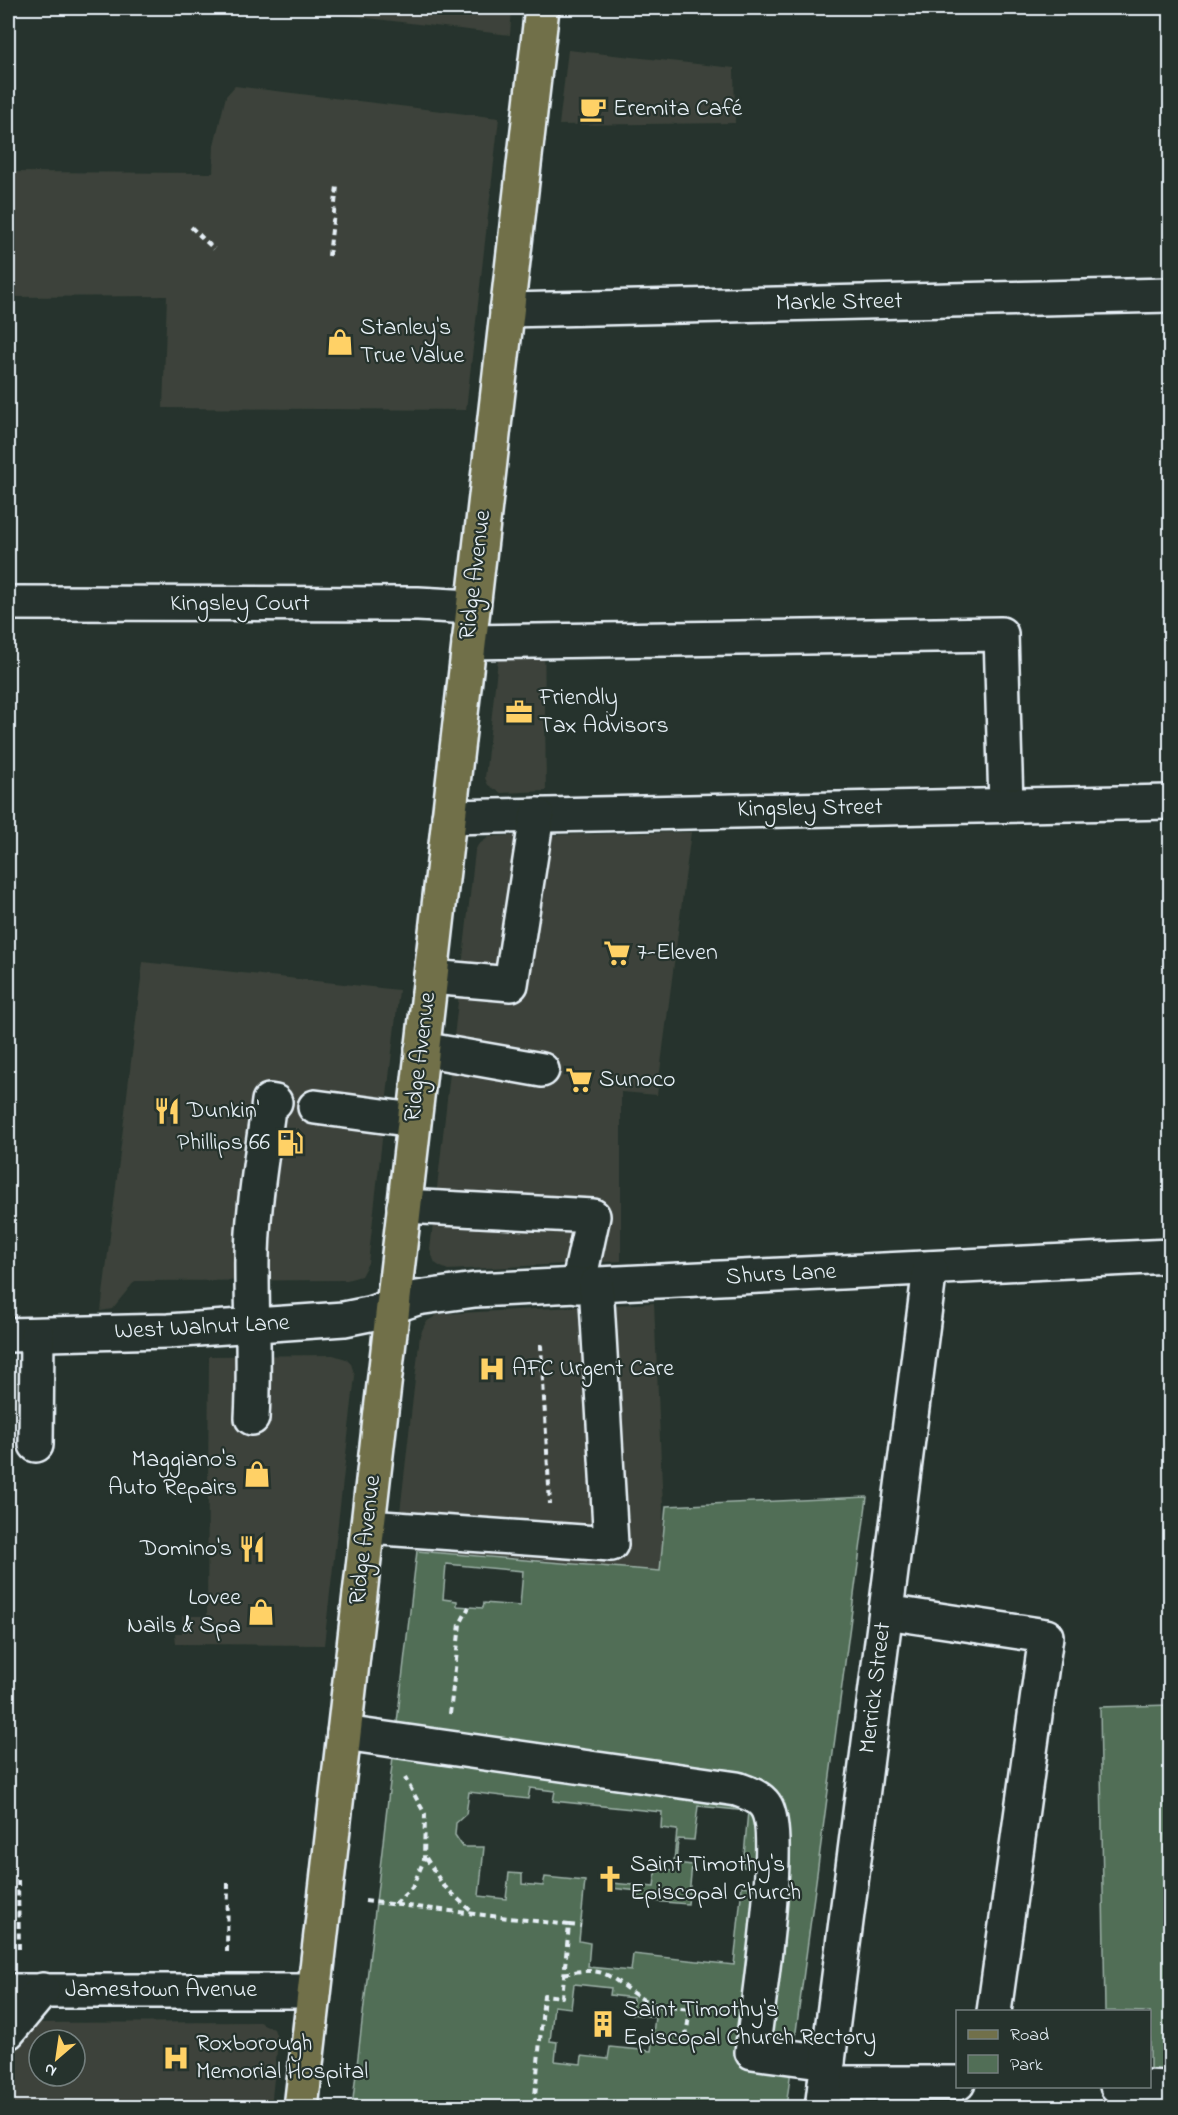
<svg xmlns="http://www.w3.org/2000/svg" width="1178" height="2115" font-family="'Indie Flower',sans-serif">
	<rect width="100%" height="100%" fill="#26332d"/>
	<filter id="ink" filterUnits="userSpaceOnUse"><feTurbulence type="fractalNoise" baseFrequency=".0167" numOctaves="2"/><feDisplacementMap in="SourceGraphic" scale="12" xChannelSelector="R" yChannelSelector="G"/><feConvolveMatrix kernelMatrix="1 2 1 2 8 2 1 2 1" color-interpolation-filters="sRGB"/></filter>
	<g filter="url(#ink)">
		<!-- built -->
		<g fill="#3c433a" fill-rule="evenodd">
			<path d="M284,8H512L510,35Z"/>
			<path d="M568,50L734,68L735,123L559,125Z"/>
			<path d="M235,86L499,118L466,410L163,408L167,296L8,297V125V172L213,173L214,145L226,96Z"/>
			<path d="M501,631H544L546,791L501,793L488,785L485,778Z"/>
			<path d="M691,832L657,1095L621,1092V1261L448,1270L441,1267L435,1263L430,1250L475,851L478,845L489,837L498,836Z"/>
			<path d="M143,962L399,990L368,1263L361,1276L347,1280L135,1281L112,1309L101,1311Z"/>
			<path d="M654,1303L663,1507L662,1571L396,1548L420,1335L426,1322L439,1314Z"/>
			<path d="M333,1355L346,1359L351,1364L355,1376L324,1645L176,1644L175,1633H182V1616H207L209,1356Z"/>
			<path d="M259,2022L274,2029L278,2041L271,2107H8V2023ZM39,2040H75V2076H39Z"/>
		</g>
		<!-- green -->
		<g fill="#516e56" stroke="#9cb0a7" stroke-width="1.5" fill-rule="evenodd">
			<path d="M867,1497L786,2107L352,2108L417,1551L660,1571L666,1506ZM446,1564L523,1571L520,1606L484,1603L483,1608L457,1606V1601L443,1599ZM530,1788L555,1791L553,1801L662,1812L661,1828L677,1830L673,1871L656,1869L654,1887L612,1883L611,1888L639,1891V1900L688,1904L692,1865L676,1863L678,1839L694,1840L698,1806L748,1811L743,1867L760,1868L759,1888L742,1886L734,1965L633,1954L631,1971L588,1967L590,1943L579,1941L585,1881L545,1877L543,1886L522,1884V1874L509,1873L506,1899L479,1896L484,1847H463L455,1835L456,1823L466,1814L469,1792L528,1799ZM574,1984L611,1988L610,1995L633,1998L632,2014L655,2017L651,2051L610,2047L608,2059L582,2056L581,2064L555,2061L557,2042L550,2041L554,2006L571,2008Z"/>
			<path d="M1170,1705V2071H1150V2012L1105,2011L1100,1707Z"/>
		</g>
		<g fill="none" stroke-linecap="round" stroke-linejoin="round">
			<defs>
				<g id="minor">
					<path d="M507,310L1170,295"/>
					<path d="M8,603L418,604L472,607"/>
					<path d="M469,642L1001,634L1006,805"/>
					<path d="M449,817L1170,802"/>
					<path d="M431,977L511,984L537,815"/>
					<path d="M422,1049L542,1070"/>
					<path d="M315,1107L414,1120"/>
					<path d="M404,1206L593,1216L578,1286"/>
					<path d="M8,1335L168,1331L344,1319L369,1314L417,1298L475,1290L1170,1256"/>
					<path d="M252,1418C255,1368 252,1320 252,1271C251,1215 262,1157 269,1101L275,1102"/>
					<path d="M36,1445L37,1335"/>
					<path d="M368,1527L611,1544L596,1284"/>
					<path d="M886,1612L1046,1636L994,2012"/>
					<path d="M344,1733L737,1789C747,1793 759,1796 765,1805C785,1832 757,2011 752,2052L828,2062"/>
					<path d="M8,1991H314"/>
					<path d="M8,2032L43,1990"/>
					<path d="M825,2083H958"/>
					<path d="M1117,2086L1170,2088"/>
					<path d="M822,2108L930,1268"/>
				</g>
				<path id="major" d="M301,2108L542,8"/>
			</defs>
			<!-- minor casing -->
			<use href="#minor" stroke="#e8f1f8" stroke-width="38"/>
			<!-- major casing -->
			<use href="#major" stroke="#e8f1f8" stroke-width="38"/>
			<!-- path -->
			<g stroke="#e8f1f8" stroke-width="4" stroke-dasharray="6 4.5" stroke-linecap="butt">
				<path d="M191,227L214,249"/>
				<path d="M329,256L337,186"/>
				<path d="M539,1346H541L550,1504"/>
				<path d="M450,1714L460,1624L469,1607"/>
				<path d="M426,1858L443,1885L473,1913"/>
				<path d="M18,1880L19,1951"/>
				<path d="M365,1901L569,1925L562,1997L544,1995L534,2108"/>
				<path d="M395,1904L412,1888L424,1860L425,1814L405,1778"/>
				<path d="M569,1925L581,1926"/>
				<path d="M227,1952L228,1883"/>
				<path d="M564,1974C611,1964 609,1980 644,2000C655,2007 677,2007 690,2009L685,2043"/>
			</g>
			<!-- minor -->
			<use href="#minor" stroke="#26332d" stroke-width="33"/>
			<!-- major -->
			<use href="#major" stroke="#71704a" stroke-width="33"/>
		</g>
	</g>
	<!-- icons -->
	<defs>
		<symbol id="cafe-bare" viewBox="-9 -9 18 18"><path d="M-5.5-4.5H6V0H3Q3 3.5 0 3.5H-2.5Q-5.5 3.5-5.5 0ZM3-3.2v2h1.7v-2ZM-6 4.5H4V6H-6Z" fill="#ffd166" stroke="#26332d" stroke-width="2.5" paint-order="stroke"/></symbol>
		<symbol id="shop-bare" viewBox="-9 -9 18 18"><path d="M-5-2.5h2.3a2.7 3.5 0 0 1 5.4 0H5L5.5 6h-11ZM-1.5-2.5h3a1.5 2.3 0 0 0-3 0Z" fill="#ffd166" stroke="#26332d" stroke-width="2.5" paint-order="stroke"/></symbol>
		<symbol id="office-bare" viewBox="-9 -9 18 18"><path d="M-6-3h4V-5.5h4V-3h4V5H-6ZM-1-4.5V-3h2v-1.5ZM-6 0V1H6V0Z" fill="#ffd166" stroke="#26332d" stroke-width="2.5" paint-order="stroke"/></symbol>
		<symbol id="supermarket-bare" viewBox="-9 -9 18 18"><path d="M-6-5.5h2.5l.6 2H6L4.5 2H-2.5L-4.4-4H-6ZM-1.5 3.2a1.3 1.3 0 1 0 .1 0ZM3 3.2a1.3 1.3 0 1 0 .1 0Z" fill="#ffd166" stroke="#26332d" stroke-width="2.5" paint-order="stroke"/></symbol>
		<symbol id="restaurant-bare" viewBox="-9 -9 18 18"><path d="M-5-6h1v4h1v-4h1v4h1v-4h1v5L-1.5 .5V6h-2V.5L-5-1ZM5-6V6H3V1.5H1.5Q1.5-4 5-6Z" fill="#ffd166" stroke="#26332d" stroke-width="2.5" paint-order="stroke"/></symbol>
		<symbol id="fuel-bare" viewBox="-9 -9 18 18"><path d="M-5.5-6h7V0h2V4h1.3V-2.5L3-4.5l.8-.8L6-3V5H2.5V1h-1V6h-7ZM-4.2-4.7v3.2H.2V-4.7Z" fill="#ffd166" stroke="#26332d" stroke-width="2.5" paint-order="stroke"/></symbol>
		<symbol id="hospital-bare" viewBox="-9 -9 18 18"><path d="M-5-5h3v3.5h4V-5h3V5h-3V1.5h-4V5h-3Z" fill="#ffd166" stroke="#26332d" stroke-width="2.5" paint-order="stroke"/></symbol>
		<symbol id="church-bare" viewBox="-9 -9 18 18"><path d="M-1.2-6h2.4v3.5h3.3v2.4h-3.3V6h-2.4V-.1h-3.3v-2.4h3.3Z" fill="#ffd166" stroke="#26332d" stroke-width="2.5" paint-order="stroke"/></symbol>
		<symbol id="building-bare" viewBox="-9 -9 18 18"><path d="M-4-6H4V6H1V3H-1V6H-4ZM-2.5-4.3h1.7v1.8h-1.7ZM.8-4.3h1.7v1.8H.8ZM-2.5-1h1.7V.8h-1.7ZM.8-1h1.7V.8H.8Z" fill="#ffd166" stroke="#26332d" stroke-width="2.5" paint-order="stroke"/></symbol>
	</defs>
	<g fill-rule="evenodd">
		<use href="#cafe-bare" x="574" y="90" width="38" height="38"/>
		<use href="#shop-bare" x="321" y="323" width="38" height="38"/>
		<use href="#office-bare" x="500" y="693" width="38" height="38"/>
		<use href="#supermarket-bare" x="598" y="934" width="38" height="38"/>
		<use href="#supermarket-bare" x="560" y="1061" width="38" height="38"/>
		<use href="#restaurant-bare" x="148" y="1092" width="38" height="38"/>
		<use href="#fuel-bare" x="271" y="1124" width="38" height="38"/>
		<use href="#hospital-bare" x="473" y="1350" width="38" height="38"/>
		<use href="#shop-bare" x="238" y="1455" width="38" height="38"/>
		<use href="#restaurant-bare" x="233" y="1530" width="38" height="38"/>
		<use href="#shop-bare" x="242" y="1593" width="38" height="38"/>
		<use href="#church-bare" x="591" y="1860" width="38" height="38"/>
		<use href="#building-bare" x="584" y="2005" width="38" height="38"/>
		<use href="#hospital-bare" x="157" y="2039" width="38" height="38"/>
	</g>
	<g text-anchor="middle" dominant-baseline="central" stroke-width="4.5" stroke-linejoin="round" paint-order="stroke">
		<!-- poi labels -->
		<g font-size="24" fill="#e8f1f8" stroke="#26332d" text-anchor="start">
			<text x="613" y="109">Eremita Café</text>
			<text x="360" y="328">Stanley's<tspan x="360" dy="28">True Value</tspan></text>
			<text x="539" y="698">Friendly<tspan x="539" dy="28">Tax Advisors</tspan></text>
			<text x="637" y="953">7-Eleven</text>
			<text x="599" y="1080">Sunoco</text>
			<text x="187" y="1111">Dunkin'</text>
			<text x="270" y="1143" text-anchor="end">Phillips 66</text>
			<text x="512" y="1369">AFC Urgent Care</text>
			<text x="237" y="1460" text-anchor="end">Maggiano's<tspan x="237" dy="28">Auto Repairs</tspan></text>
			<text x="232" y="1549" text-anchor="end">Domino's</text>
			<text x="241" y="1598" text-anchor="end">Lovee<tspan x="241" dy="28">Nails &amp; Spa</tspan></text>
			<text x="630" y="1865">Saint Timothy's<tspan x="630" dy="28">Episcopal Church</tspan></text>
			<text x="623" y="2010">Saint Timothy's<tspan x="623" dy="28">Episcopal Church Rectory</tspan></text>
			<text x="196" y="2044">Roxborough<tspan x="196" dy="28">Memorial Hospital</tspan></text>
		</g>
		<!-- street labels -->
		<g font-size="24" fill="#e8f1f8" stroke="#26332d">
			<text transform="translate(839 303) rotate(-1)">Markle Street</text>
			<text transform="translate(476 575) rotate(-83)">Ridge Avenue</text>
			<text x="240" y="604">Kingsley Court</text>
			<text transform="translate(810 809) rotate(-1)">Kingsley Street</text>
			<text transform="translate(421 1057) rotate(-83)">Ridge Avenue</text>
			<text transform="translate(781 1275) rotate(-3)">Shurs Lane</text>
			<text transform="translate(202 1328) rotate(-3)">West Walnut Lane</text>
			<text transform="translate(366 1540) rotate(-83)">Ridge Avenue</text>
			<text transform="translate(876 1688) rotate(-83)">Merrick Street</text>
			<text x="161" y="1990">Jamestown Avenue</text>
		</g>
	</g>
	<!-- margin -->
	<rect width="1178" height="2115" fill="none" stroke="#26332d" stroke-width="30"/>
	<rect x="15" y="15" width="1148" height="2085" fill="none" stroke="#e8f1f8" stroke-width="2" filter="url(#ink)"/>
	<!-- legend -->
	<rect x="956" y="2010" width="195" height="78" fill="#26332d" stroke="#747f7e" stroke-width="1.5"/>
	<rect x="968" y="2030" width="30" height="9" fill="#71704a" stroke="#747f7e" stroke-width="1.5"/>
	<text x="1010" y="2040" font-size="18" fill="#e8f1f8">Road</text>
	<rect x="968" y="2055" width="30" height="18" fill="#516e56" stroke="#747f7e" stroke-width="1.5"/>
	<text x="1010" y="2070" font-size="18" fill="#e8f1f8">Park</text>
	<!-- north arrow -->
	<g transform="translate(57 2058) rotate(209)"><circle r="28" fill="#26332d" stroke="#747f7e" stroke-width="1.5"/>
	<path d="M0-4.5L10 22L0 15L-10 22Z" fill="#ffd166"/>
	<text y="-9" font-size="16" font-weight="bold" text-anchor="middle" fill="#e8f1f8">N</text>
	</g>
</svg>
